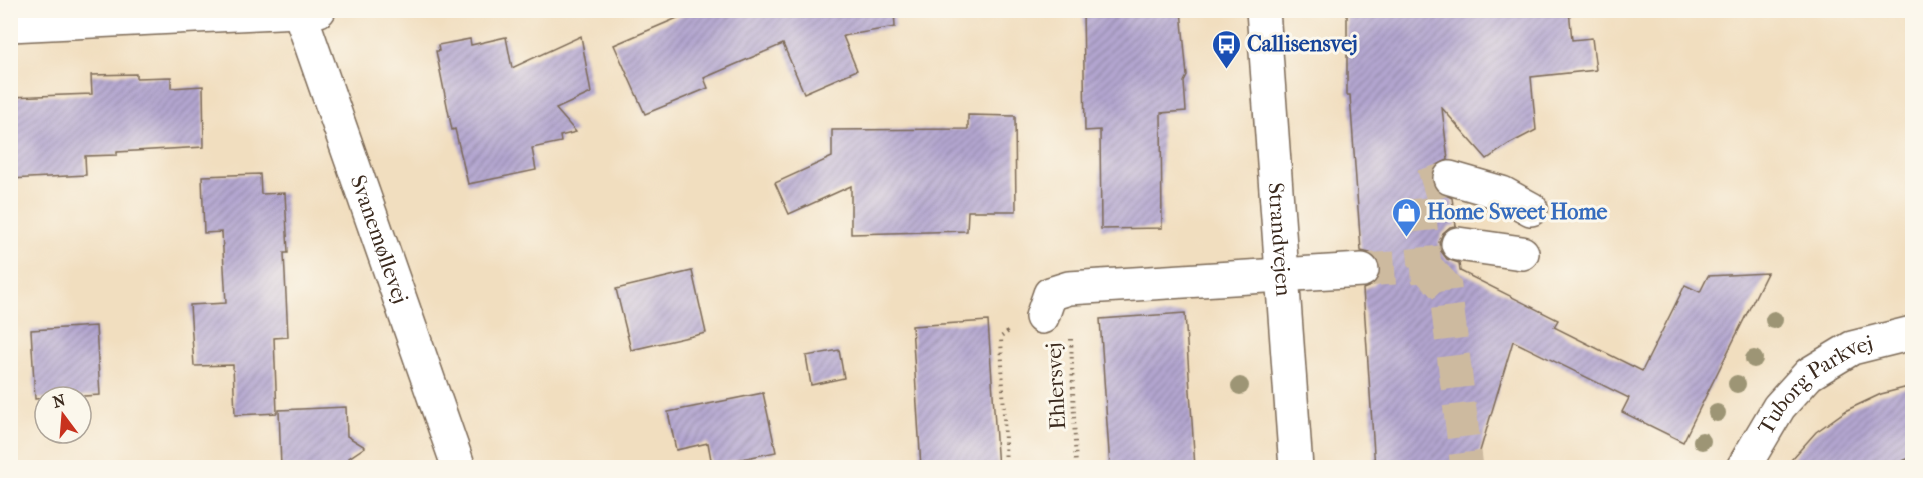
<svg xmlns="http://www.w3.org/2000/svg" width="1923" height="478" font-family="'IM FELL French Canon',serif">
	<defs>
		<pattern id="building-hatch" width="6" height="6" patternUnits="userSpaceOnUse" patternTransform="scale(1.5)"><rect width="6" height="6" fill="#b3a6d0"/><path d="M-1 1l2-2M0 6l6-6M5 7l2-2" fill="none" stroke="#9387a8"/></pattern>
	</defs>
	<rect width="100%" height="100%" fill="#fbf7ec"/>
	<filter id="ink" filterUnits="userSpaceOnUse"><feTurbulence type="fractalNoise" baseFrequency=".0167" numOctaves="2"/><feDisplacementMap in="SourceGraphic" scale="12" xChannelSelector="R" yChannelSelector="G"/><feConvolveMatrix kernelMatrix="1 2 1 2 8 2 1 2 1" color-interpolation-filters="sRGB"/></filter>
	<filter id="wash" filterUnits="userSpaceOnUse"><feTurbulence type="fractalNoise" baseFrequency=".008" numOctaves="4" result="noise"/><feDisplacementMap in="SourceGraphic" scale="24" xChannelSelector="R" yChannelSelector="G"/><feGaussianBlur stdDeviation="1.35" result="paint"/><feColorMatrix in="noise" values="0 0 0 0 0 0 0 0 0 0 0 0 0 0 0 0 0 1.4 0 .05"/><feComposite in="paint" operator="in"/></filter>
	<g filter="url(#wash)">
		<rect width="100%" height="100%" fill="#f1debf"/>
		<g id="blocks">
			<!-- building -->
			<g fill="url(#building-hatch)">
				<path d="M696,10H894L895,27L843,36L857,70L804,93L783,44L704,78L708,88L645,114L614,45Z"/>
				<path d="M1083,10H1181L1187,76L1184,82L1186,111L1161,113L1162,228L1101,229L1100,130L1085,131Z"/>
				<path d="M1347,10H1569L1572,40L1592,38L1596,70L1531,77L1536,130L1509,144L1487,159L1442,108L1448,160L1437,165L1432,172V182L1437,191L1452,198L1456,226L1450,227L1443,233L1439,242L1440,250L1447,259L1459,263L1460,271L1558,320L1554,327L1642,371L1685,285L1700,292L1708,276L1767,273L1683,442L1622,412L1629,398L1513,341L1475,468H1375L1363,289L1373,285L1379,278L1381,269L1377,259L1370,253L1361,251L1350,95H1347Z"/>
				<path d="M581,36L591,93L556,109L576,132L560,136L561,142L532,148L536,170L468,184L455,129L452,130L436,51H439L438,45L470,39L471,45L506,37L512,68Z"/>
				<path d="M136,74V78L171,77V88L203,86L204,147L117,152V155L85,156L86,175L10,179V97L92,94L91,75Z"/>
				<path d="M968,115L1015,116L1016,211H968L967,231L851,234V186L789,214L775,183L832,157V130L968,129Z"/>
				<path d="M260,174L261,194L285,193L288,253H284L288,337L274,338L277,413L235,415L233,365L194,366L190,305L226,303L222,232L204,233L202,176Z"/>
				<path d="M692,271L706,333L631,350L616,289Z"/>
				<path d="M1185,313L1195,468H1110L1100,319Z"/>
				<path d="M988,321L998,468H921L912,326Z"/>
				<path d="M96,326L100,395L35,399L31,330Z"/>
				<path d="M839,350L844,378L811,385L806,356Z"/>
				<path d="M1912,386V457L1886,468H1784L1816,432L1847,410L1881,394Z"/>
				<path d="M763,393L776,452L712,465L708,443L676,450L668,412Z"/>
				<path d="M346,407L347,436L365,447L349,458V468H281L279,410Z"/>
			</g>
		</g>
	</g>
	<g filter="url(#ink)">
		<use href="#blocks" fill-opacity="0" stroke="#7b6956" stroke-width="1.5"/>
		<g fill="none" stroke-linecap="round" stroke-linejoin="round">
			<!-- minor-tunnel -->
			<g stroke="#cdba9f" stroke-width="33" stroke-dasharray="33 16" stroke-linecap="butt">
				<path d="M1425,266L1445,287L1467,468"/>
				<path d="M1362,270L1425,266L1417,188L1450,178"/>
			</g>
			<defs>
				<g id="minor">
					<path id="s1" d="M299,10L459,468"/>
					<path d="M10,25L319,10"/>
					<path d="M1450,178L1502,193L1531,209"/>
					<path d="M1458,244L1522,253"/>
					<path d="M1042,317L1050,294L1069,288L1362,270"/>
					<path id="s2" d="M1743,468L1779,407L1809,374L1852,348L1912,333"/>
				</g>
				<g id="major">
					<path id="s3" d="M1263,10L1296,468"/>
				</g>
			</defs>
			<!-- minor casing -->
			<use href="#minor" stroke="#7b6956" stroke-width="36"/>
			<!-- major casing -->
			<use href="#major" stroke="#7b6956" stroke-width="36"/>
			<!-- path -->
			<g stroke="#7b6956" stroke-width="4" stroke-dasharray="1.5 4.5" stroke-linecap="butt">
				<path d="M1071,339L1076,468"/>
				<path d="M1006,468L1001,337L1009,331"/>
			</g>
			<!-- minor -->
			<use href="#minor" stroke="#fff" stroke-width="33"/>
			<!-- major -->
			<use href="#major" stroke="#fff" stroke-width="33"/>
		</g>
		<!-- trees -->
		<g fill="#9d9575">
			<circle cx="1774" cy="320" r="9"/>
			<circle cx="1754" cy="359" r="9"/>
			<circle cx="1737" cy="384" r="9"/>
			<circle cx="1240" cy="386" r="9"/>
			<circle cx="1717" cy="413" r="9"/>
			<circle cx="1702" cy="441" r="9"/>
		</g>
	</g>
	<!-- icons -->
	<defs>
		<symbol id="bus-pin" viewBox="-11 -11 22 30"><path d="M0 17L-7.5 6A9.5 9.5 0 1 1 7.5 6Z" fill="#1a4fb4" stroke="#fbf7ec"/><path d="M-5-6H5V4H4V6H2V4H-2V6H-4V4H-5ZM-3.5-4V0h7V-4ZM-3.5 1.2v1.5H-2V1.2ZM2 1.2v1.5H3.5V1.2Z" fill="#fff"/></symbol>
		<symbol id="shop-pin" viewBox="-11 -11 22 30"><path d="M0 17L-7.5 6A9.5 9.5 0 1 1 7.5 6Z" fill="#3f7fe0" stroke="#fbf7ec"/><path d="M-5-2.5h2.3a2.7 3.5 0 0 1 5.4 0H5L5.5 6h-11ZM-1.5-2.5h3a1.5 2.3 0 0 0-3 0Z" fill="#fff"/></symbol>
	</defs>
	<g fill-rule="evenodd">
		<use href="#bus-pin" x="1210" y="28" width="33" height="45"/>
		<use href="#shop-pin" x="1390" y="196" width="33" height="45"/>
	</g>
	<g text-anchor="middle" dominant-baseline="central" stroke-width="6" stroke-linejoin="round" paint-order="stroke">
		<!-- transit labels -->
		<g font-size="22" font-weight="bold" fill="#164399" stroke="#fbf7ec" text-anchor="start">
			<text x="1247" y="44">Callisensvej</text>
		</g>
		<!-- shop labels -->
		<g font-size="22" font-weight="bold" fill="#366cbe" stroke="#fbf7ec" text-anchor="start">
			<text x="1427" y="212">Home Sweet Home</text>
		</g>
		<!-- street labels -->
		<g font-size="22" fill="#3b2a1e" stroke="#fbf7ec">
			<text stroke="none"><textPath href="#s1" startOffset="243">Svanemøllevej</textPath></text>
			<text stroke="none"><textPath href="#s3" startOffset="230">Strandvejen</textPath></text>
			<text transform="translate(1056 386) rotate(-93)">Ehlersvej</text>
			<text stroke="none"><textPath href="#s2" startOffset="114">Tuborg Parkvej</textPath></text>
		</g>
	</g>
	<!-- margin -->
	<rect width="1923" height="478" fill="none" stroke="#fbf7ec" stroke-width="36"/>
	<!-- north arrow -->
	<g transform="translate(63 415) rotate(344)"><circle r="28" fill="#fbf7ec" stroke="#aea59a" stroke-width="1.5"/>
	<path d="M0-4.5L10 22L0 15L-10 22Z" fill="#c8321e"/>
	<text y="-9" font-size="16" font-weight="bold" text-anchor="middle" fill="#3b2a1e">N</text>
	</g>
</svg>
